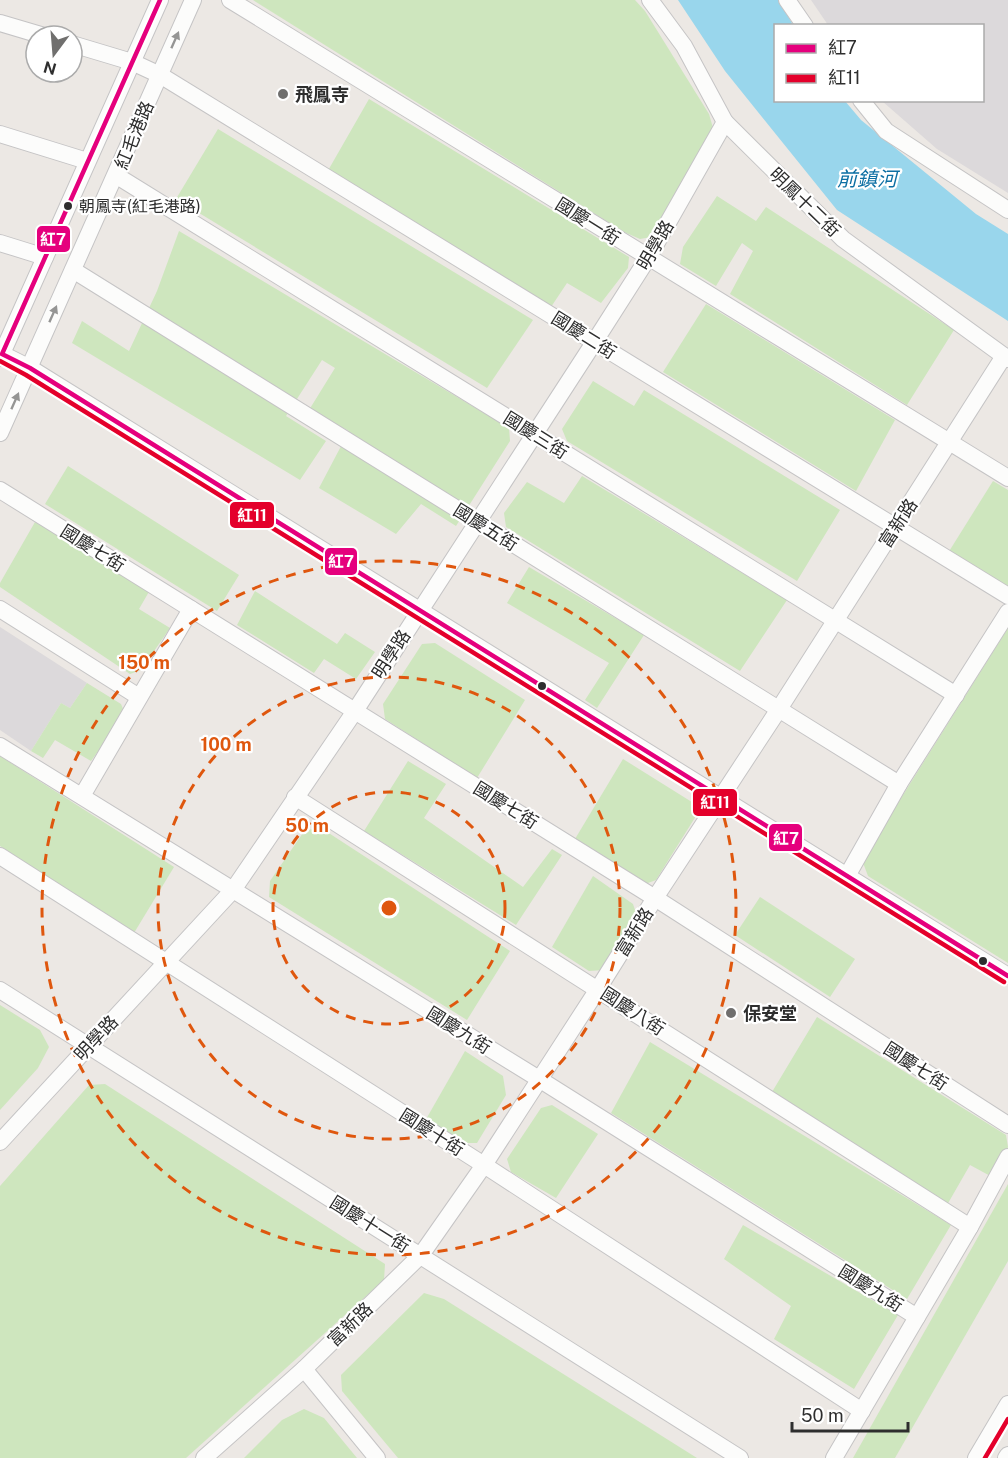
<svg xmlns="http://www.w3.org/2000/svg" width="1008" height="1458" font-family="'Public Sans','Noto Sans TC',sans-serif">
	<rect width="100%" height="100%" fill="#ece8e4"/>
	<!-- industrial -->
	<g fill="#dcd9db">
		<path d="M811,0H1008V193L937,149L882,101L982,100V26L828,25Z"/>
		<path d="M0,627L87,683L70,708L61,703L31,751L0,730Z"/>
	</g>
	<!-- green -->
	<g fill="#cee6be">
		<path d="M253,0H635L645,11L709,114L713,128L651,237L640,239L624,232Z"/>
		<path d="M369,99L629,257L628,268L601,303L567,283L551,307L326,174Z"/>
		<path d="M218,129L533,320L487,388L176,199Z"/>
		<path d="M717,196L756,221L766,207L954,330L907,405L730,294L753,251L742,243L716,286L680,264L683,247Z"/>
		<path d="M179,231L509,428L510,441L456,526L421,504L396,534L319,488L349,431L309,410L335,368L322,360L286,416L326,441L300,480L72,343L82,321L129,351L157,291Z"/>
		<path d="M706,304L895,420L856,491L663,372Z"/>
		<path d="M593,381L634,406L644,390L840,510L797,581L567,441L562,429Z"/>
		<path d="M68,466L239,575L217,611L45,504Z"/>
		<path d="M582,476L787,600L740,671L506,527L504,513L527,482L564,503Z"/>
		<path d="M993,481L1008,490V586L948,553Z"/>
		<path d="M35,522L150,590L139,609L170,628L141,670L130,674L0,587V583Z"/>
		<path d="M529,567L644,635L597,708L585,700L609,663L507,603Z"/>
		<path d="M255,591L337,644L345,633L375,652L356,679L324,659L314,673L237,625Z"/>
		<path d="M1008,628V963L868,876L862,860Z"/>
		<path d="M435,643L525,700L477,778L385,719L383,704L422,644Z"/>
		<path d="M87,683L121,704L125,714L91,761L55,740L43,758L31,751L61,703L70,708Z"/>
		<path d="M0,756L174,867L134,933L0,846Z"/>
		<path d="M623,759L695,804L696,816L656,880L648,883L638,882L575,839Z"/>
		<path d="M408,761L446,784L424,818L523,887L552,849L562,855L516,925L364,831Z"/>
		<path d="M321,828L510,951L467,1020L269,897L270,881L305,830Z"/>
		<path d="M593,876L633,904L637,916L604,970L589,971L552,947Z"/>
		<path d="M760,897L855,959L830,997L735,935Z"/>
		<path d="M0,1005L40,1030L49,1047L38,1068L0,1110Z"/>
		<path d="M817,1017L1006,1135L1008,1147L994,1178L970,1165L947,1205L772,1092Z"/>
		<path d="M650,1042L951,1225L907,1299L611,1113Z"/>
		<path d="M465,1051L503,1076L506,1095L477,1143H462L425,1121Z"/>
		<path d="M105,1084L385,1264L384,1280L186,1458H0V1186L89,1085Z"/>
		<path d="M552,1105L598,1134L556,1198L511,1172L507,1159L541,1108Z"/>
		<path d="M1008,1184V1261L895,1458H853Z"/>
		<path d="M743,1225L898,1315L854,1389L774,1339L791,1306L724,1259Z"/>
		<path d="M424,1293L444,1299L697,1458H398L342,1391L341,1375Z"/>
		<path d="M304,1409L324,1418L357,1458H244L282,1420Z"/>
	</g>
	<!-- water -->
	<path fill="#99d6ec" d="M678,0H779L793,25L776,26V100L845,101L861,120L976,214L1008,234V321L837,210L725,71Z"/>
	<g fill="none" stroke-linecap="round" stroke-linejoin="round">
		<defs>
			<g id="minor">
				<path d="M230,0L1008,478"/>
				<path d="M650,0L684,46L725,122L843,239L1008,359"/>
				<path d="M787,0L805,26"/>
				<path d="M0,23L44,36"/>
				<path d="M72,44L132,62L160,75L1008,596"/>
				<path d="M861,100L886,131L1008,210"/>
				<path d="M0,134L87,161"/>
				<path d="M117,176L956,695"/>
				<path d="M0,243L45,257"/>
				<path d="M73,270L899,784"/>
				<path d="M0,353L30,368L1008,976"/>
				<path d="M0,358L160,0"/>
				<path d="M0,433L193,0"/>
				<path d="M0,490L655,898L1008,1125"/>
				<path d="M0,609L139,697"/>
				<path d="M0,746L539,1079L917,1317"/>
				<path d="M82,796L191,609"/>
				<path d="M295,797L970,1227"/>
				<path d="M0,856L484,1165L862,1411"/>
				<path d="M847,876L899,784L1008,612"/>
				<path d="M0,990L740,1458"/>
				<path d="M0,1142L233,890L355,711L595,341L648,258L725,122"/>
				<path d="M304,1369L377,1458"/>
				<path d="M204,1458L304,1369L421,1255L484,1165L598,989L655,898L779,709L1004,356"/>
				<path d="M834,1458L970,1227L1008,1157"/>
				<path d="M976,1458L1008,1404"/>
				<path d="M1006,1458L1008,1455"/>
			</g>
		</defs>
		<!-- minor casing -->
		<use href="#minor" stroke="#c5c4c5" stroke-width="18"/>
		<!-- minor -->
		<use href="#minor" stroke="#fcfcfb" stroke-width="16"/>
		<defs>
			<path id="bus-1" d="M160,0L2,354L30,368L1008,976"/>
			<g id="bus-2">
				<path d="M0,361L26,375L1004,982"/>
				<path d="M985,1458L1008,1419"/>
			</g>
		</defs>
		<!-- bus-1 casing -->
		<use href="#bus-1" stroke="#fff" stroke-width="9"/>
		<!-- bus-2 casing -->
		<use href="#bus-2" stroke="#fff" stroke-width="9"/>
		<!-- bus-1 -->
		<use href="#bus-1" stroke="#e5007d" stroke-width="4.5"/>
		<!-- bus-2 -->
		<use href="#bus-2" stroke="#e4002b" stroke-width="4.5"/>
	</g>
	<!-- one-way arrows -->
	<defs><path id="oneway-solid" d="M-6-.8H1V-3.2L6.5 0L1 3.2V.8H-6Z" transform="scale(1.5)"/></defs>
	<g fill="#959594">
		<use href="#oneway-solid" transform="translate(175 40) rotate(-66)"/>
		<use href="#oneway-solid" transform="translate(53 314) rotate(-66)"/>
		<use href="#oneway-solid" transform="translate(15 401) rotate(-66)"/>
	</g>
	<!-- distance rings -->
	<g fill="none" stroke="#df570e" stroke-width="3" stroke-dasharray="10 8">
		<circle cx="389" cy="908" r="116"/>
		<circle cx="389" cy="908" r="231"/>
		<circle cx="389" cy="908" r="347"/>
	</g>
	<!-- markers -->
	<g fill="#706f6e" stroke="#fff" stroke-width="2">
		<circle cx="283" cy="94" r="6"/>
		<circle cx="731" cy="1013" r="6"/>
	</g>
	<g fill="#2e2e2e" stroke="#fff" stroke-width="2">
		<circle cx="68" cy="206" r="5"/>
		<circle cx="542" cy="686" r="5"/>
		<circle cx="983" cy="961" r="5"/>
	</g>
	<g text-anchor="middle" dominant-baseline="central" stroke-width="4.5" stroke-linejoin="round" paint-order="stroke">
		<!-- bus labels -->
		<g font-size="16" fill="#2e2e2e" stroke="#fff" text-anchor="start">
			<text x="79" y="206">朝鳳寺(紅毛港路)</text>
		</g>
		<!-- poi labels -->
		<g font-size="18" font-weight="bold" fill="#2e2e2e" stroke="#fff" text-anchor="start">
			<text x="295" y="94">飛鳳寺</text>
			<text x="743" y="1013">保安堂</text>
		</g>
		<!-- street labels -->
		<g font-size="18" fill="#2e2e2e" stroke="#fff">
			<text transform="translate(134 135) rotate(-67)">紅毛港路</text>
			<text transform="translate(805 202) rotate(44)">明鳳十二街</text>
			<text transform="translate(588 221) rotate(32)">國慶一街</text>
			<text transform="translate(655 245) rotate(-60)">明學路</text>
			<text transform="translate(584 335) rotate(32)">國慶二街</text>
			<text transform="translate(536 435) rotate(32)">國慶三街</text>
			<text transform="translate(898 523) rotate(-57)">富新路</text>
			<text transform="translate(486 527) rotate(32)">國慶五街</text>
			<text transform="translate(93 548) rotate(32)">國慶七街</text>
			<text transform="translate(391 654) rotate(-57)">明學路</text>
			<text transform="translate(506 805) rotate(32)">國慶七街</text>
			<text transform="translate(634 932) rotate(-58)">富新路</text>
			<text transform="translate(633 1011) rotate(33)">國慶八街</text>
			<text transform="translate(459 1030) rotate(32)">國慶九街</text>
			<text transform="translate(96 1038) rotate(-47)">明學路</text>
			<text transform="translate(916 1066) rotate(33)">國慶七街</text>
			<text transform="translate(432 1132) rotate(32)">國慶十街</text>
			<text transform="translate(370 1224) rotate(32)">國慶十一街</text>
			<text transform="translate(871 1288) rotate(32)">國慶九街</text>
			<text transform="translate(350 1324) rotate(-44)">富新路</text>
		</g>
		<!-- water labels -->
		<g font-size="20" font-style="italic" fill="#0d6fa3" stroke="#fff">
			<text x="867" y="179">前鎮河</text>
		</g>
	</g>
	<circle cx="389" cy="908" r="9" fill="#df570e" stroke="#fff" stroke-width="3"/>
	<g font-size="18" text-anchor="middle" font-weight="bold" fill="#df570e" stroke="#fff" stroke-width="4.5" stroke-linejoin="round" paint-order="stroke">
		<text x="144" y="669">150 m</text>
		<text x="226" y="751">100 m</text>
		<text x="307" y="832">50 m</text>
	</g>
	<g stroke="#fff" stroke-width="2">
		<rect x="36" y="225" width="35" height="28" rx="6" fill="#e5007d"/>
		<rect x="229" y="501" width="46" height="28" rx="6" fill="#e4002b"/>
		<rect x="324" y="547" width="34" height="29" rx="6" fill="#e5007d"/>
		<rect x="692" y="788" width="46" height="29" rx="6" fill="#e4002b"/>
		<rect x="768" y="823" width="35" height="29" rx="6" fill="#e5007d"/>
	</g>
	<g font-size="16" text-anchor="middle" font-weight="bold" fill="#fff">
		<text x="53" y="245">紅7</text>
		<text x="252" y="521">紅11</text>
		<text x="341" y="567">紅7</text>
		<text x="715" y="808">紅11</text>
		<text x="786" y="844">紅7</text>
	</g>
	<!-- legend -->
	<rect x="774" y="24" width="210" height="78" fill="#ffffff" stroke="#ababab" stroke-width="1.5"/>
	<rect x="786" y="44" width="30" height="9" fill="#e5007d" stroke="#ababab" stroke-width="1.5"/>
	<text x="828" y="54" font-size="18" fill="#2e2e2e">紅7</text>
	<rect x="786" y="74" width="30" height="9" fill="#e4002b" stroke="#ababab" stroke-width="1.5"/>
	<text x="828" y="84" font-size="18" fill="#2e2e2e">紅11</text>
	<!-- north arrow -->
	<g transform="translate(54 54) rotate(196)"><circle r="28" fill="#ffffff" stroke="#ababab" stroke-width="1.5"/>
	<path d="M0-4.5L10 22L0 15L-10 22Z" fill="#706f6e"/>
	<text y="-9" font-size="16" font-weight="bold" text-anchor="middle" fill="#2e2e2e">N</text>
	</g>
	<!-- scale -->
	<path d="M792 1422v9h116v-9" fill="none" stroke="#2e2e2e" stroke-width="3"/>
	<text x="801" y="1422" font-size="18" fill="#2e2e2e" stroke="#ffffff" stroke-width="4.5" paint-order="stroke">50 m</text>
</svg>
